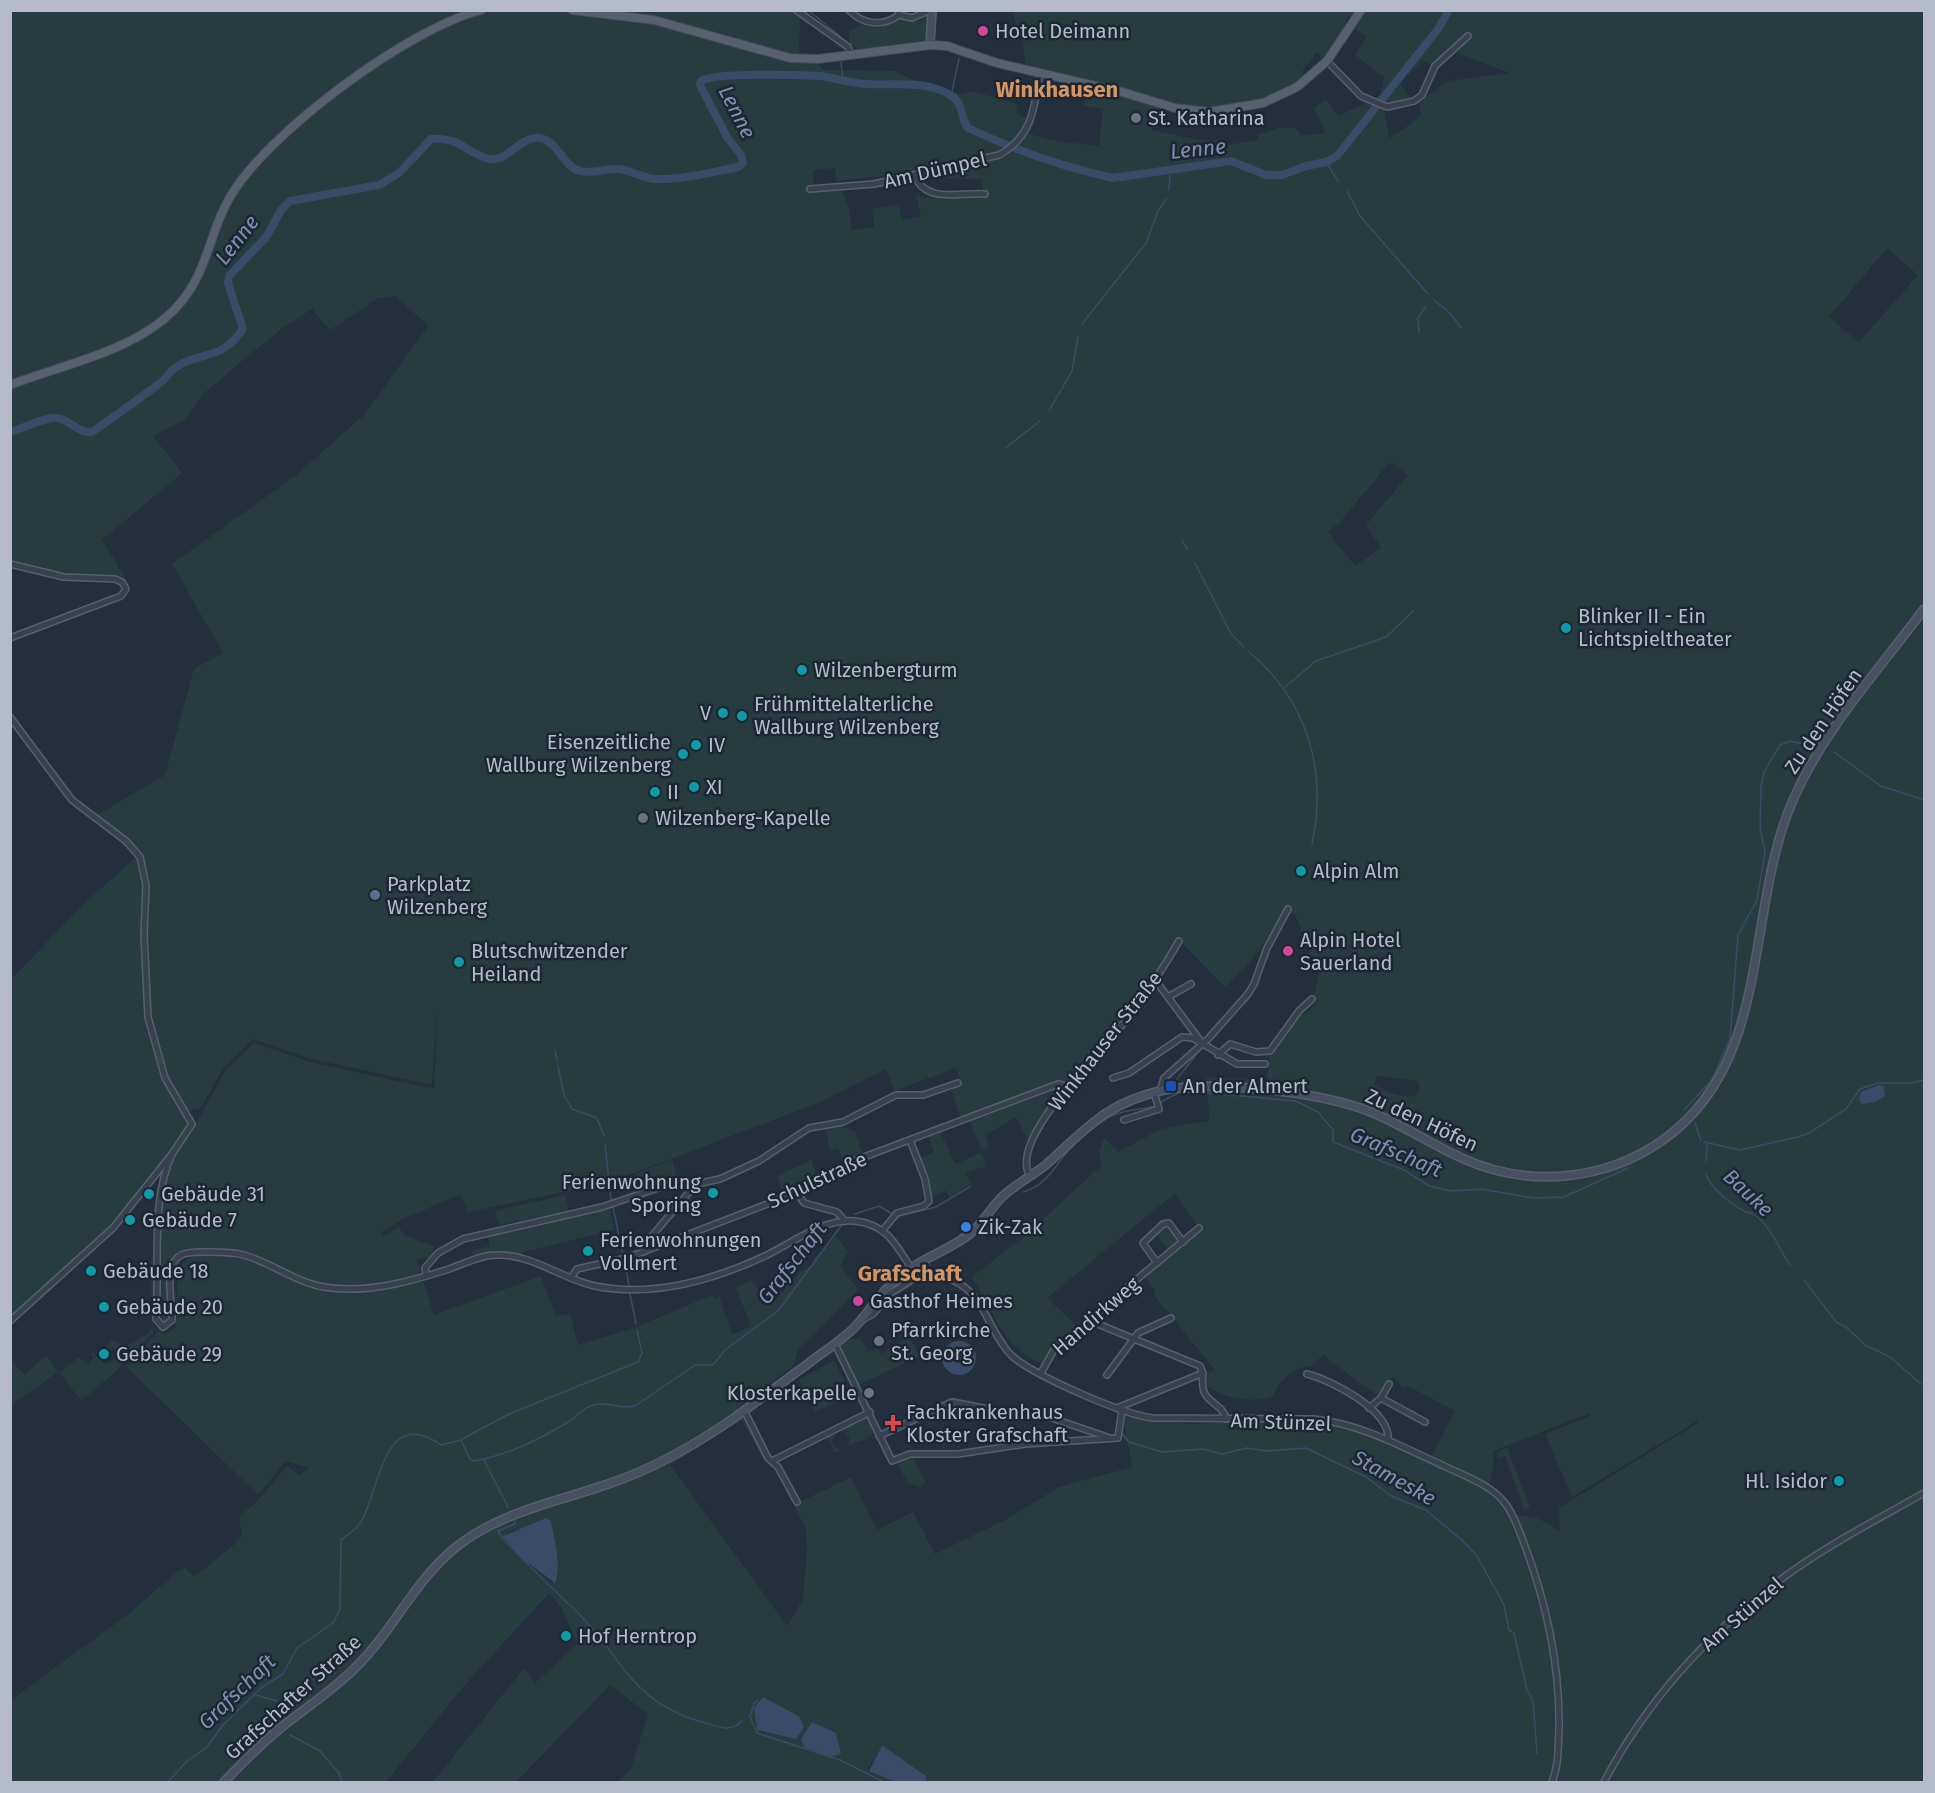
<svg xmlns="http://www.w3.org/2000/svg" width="1935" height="1793" font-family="'Fira Sans',sans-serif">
	<rect width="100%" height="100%" fill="#242f3e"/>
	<!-- green -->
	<g fill="#263c3f" fill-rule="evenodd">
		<path d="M10,11H795L800,17L799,61L814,62L824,70L895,71L911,79L933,83L962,95L972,91L1017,104L1016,112L1028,120L1026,131C1047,144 1075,142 1099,146L1103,109L1084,106L1091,80L1025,64L1023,40L1017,37V26L1012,11H1924V1782H926V1776L882,1745L868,1769L895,1782H617L631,1769L648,1714L610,1685L516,1782H433L524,1668L535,1683L577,1644L562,1609L549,1593L463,1687L386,1782H11V1700L130,1613L180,1569L185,1568L194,1577C203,1569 240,1543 242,1535L239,1516L256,1503L287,1466L299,1475L309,1468L285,1461L260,1493H256L126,1366L158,1332L166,1334L176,1327L178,1271C185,1255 197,1256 213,1254C205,1252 197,1250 189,1250C161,1252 170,1297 170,1316L167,1322H153V1333L114,1373L81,1401L60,1373L79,1357L87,1364L94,1358L91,1354L93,1352L106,1365L120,1355L113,1347L110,1350L107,1347L111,1340L126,1346L149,1333L152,1326L151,1258H154L155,1226L160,1241L167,1166L163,1163L108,1230L11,1318V979L89,899L139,855L94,817L165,775L194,669L223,653L172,564L295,476L364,415L428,326L396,296L378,298L330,330L312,309L280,330L243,360L202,395L185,420L153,436L182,473L102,540L125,577C86,574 48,573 11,561ZM1348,16L1355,22L1351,28L1367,36L1355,55L1384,77L1381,93L1372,100L1338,116L1326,100L1314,108L1325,131L1321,134L1301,135L1295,128H1278L1257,135L1258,140L1220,146L1218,140H1198L1152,130L1157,110L1164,103C1216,111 1259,107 1305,79L1302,72L1317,52L1324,59L1343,31ZM1453,48L1462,55L1510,73L1448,81L1419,102L1421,113L1414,122L1389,138L1384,110L1375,107L1412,100L1400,83L1423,60L1432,65ZM835,168L836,181L912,173L938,178L982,179L983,194L925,198L916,195L921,216L902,220L899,205L872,208L874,227L852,230L849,209L840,187L814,191L813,170ZM1887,248L1918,275L1859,342L1829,317ZM1389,463H1393L1408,475L1366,525L1381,548L1355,566L1328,532L1341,521ZM1286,911L1295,914L1307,943L1312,946L1305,961L1320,970L1314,996L1318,1001L1306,1014H1299L1270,1054L1267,1080L1207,1077L1209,1121L1161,1129L1118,1152L1104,1138L1099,1152L1102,1165L1025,1236L972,1277C997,1316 997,1341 1041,1364L1050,1349L1077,1326L1047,1298L1175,1193L1198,1227L1180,1241L1169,1225L1155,1233L1170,1251L1143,1274L1155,1290L1154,1295L1215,1370L1205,1375L1207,1386C1225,1398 1252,1404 1273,1396C1280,1380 1293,1367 1311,1366L1323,1355L1378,1396L1392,1377L1403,1387L1408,1386L1455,1411L1430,1458L1488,1487L1494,1463L1493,1451L1590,1413V1416L1545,1434L1572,1497L1697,1421L1698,1423L1559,1508L1560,1531L1539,1519L1509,1513L1487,1491L1471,1481L1387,1441L1346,1427L1325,1422L1268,1419L1191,1424L1123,1416L1132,1467L1059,1487L1007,1519L935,1554L913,1512L877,1530L851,1477L796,1504L777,1469L766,1461L738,1408L794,1365L798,1349L858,1290L840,1266L848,1251L836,1236L815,1258L812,1265L800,1272L772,1304L750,1280L736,1288L751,1326L732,1335L719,1296L715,1299L713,1295L631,1329L578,1345L570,1314L556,1316L541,1276L434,1315L416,1259L432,1257L434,1247L404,1235L399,1227L384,1236L380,1233L405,1218L461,1194L468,1212L610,1182L821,1102L885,1069L895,1091L955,1068L963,1083L951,1088L961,1119L968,1117L982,1151L989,1145L985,1135L1016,1117L1029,1142L1043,1114L1065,1084L1117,1028L1154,980L1178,939L1225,987L1247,966ZM438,1005L434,1089L310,1062L254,1043L226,1070L195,1125L171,1088L188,1110L200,1109L223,1069L253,1039L311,1059L429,1084L432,1082ZM1377,1076L1418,1081L1420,1089L1414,1096C1400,1099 1386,1090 1374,1085ZM742,1420L765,1462L777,1470L806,1529L807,1550L803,1599L787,1626L670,1465ZM551,1522L558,1577L552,1583L521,1558L507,1532ZM763,1697L799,1716L804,1727L796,1739L759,1731L754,1708ZM812,1722L837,1736L839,1744L822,1752L804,1747L801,1739Z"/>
		<path d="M929,15L927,40L858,49L850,43L848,32L859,25L878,28L900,20L918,22Z"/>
		<path d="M837,1125L855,1131L863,1156L844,1165L838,1149L830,1151L825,1128Z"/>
		<path d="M940,1131L955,1164L981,1153L986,1166L966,1173L970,1184L950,1197L945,1190L936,1196L930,1193L919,1159L934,1152L928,1135Z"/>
		<path d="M672,1159L678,1180L643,1191L636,1174Z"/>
		<path d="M811,1160L817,1178L784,1195L777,1176Z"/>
		<path d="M565,1195L569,1211L499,1225L495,1211Z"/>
		<path d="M611,1208L614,1230L523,1252L521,1256L497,1252L474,1257L472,1251L489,1246V1237Z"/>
		<path d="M909,1337L919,1356L859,1385L839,1346L847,1339H861L868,1352L877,1348L880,1354Z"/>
		<path d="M46,1356L58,1372L11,1405V1360L24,1375Z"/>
		<path d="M834,1360L851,1394L815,1412L799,1380Z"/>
		<path d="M866,1417H869L875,1431L868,1439L851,1444L835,1453L827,1436L835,1433L832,1444L837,1449H844L849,1444V1437L844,1431H837Z"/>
		<path d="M1507,1448L1530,1507L1524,1510L1505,1456L1498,1458L1497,1452Z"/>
		<path d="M913,1456L925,1482L920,1488L917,1485L908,1483L897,1463Z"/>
	</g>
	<!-- water -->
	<g fill="#394c67">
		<path d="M1879,1085L1884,1087L1885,1096L1875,1102L1862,1104L1859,1099L1861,1092Z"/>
		<circle cx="959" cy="1358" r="17"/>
		<path d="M546,1518L551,1521C554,1539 562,1567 555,1583L521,1558L503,1536Z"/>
		<path d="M763,1697L799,1716L804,1727L796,1739L757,1730L754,1708Z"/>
		<path d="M812,1722L836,1733L841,1754L831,1757L804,1747L801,1739Z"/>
		<path d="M882,1745L926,1776V1782H895L869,1771Z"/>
	</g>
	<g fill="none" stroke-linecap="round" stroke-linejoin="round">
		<!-- stream -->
		<g stroke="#394c67" stroke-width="1.5">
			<path d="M808,10L847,42"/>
			<path d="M841,62L843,80"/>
			<path d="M951,96L959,59"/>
			<path d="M1326,162L1338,181"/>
			<path d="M1169,190L1170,171"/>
			<path d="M1347,191L1360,216L1428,294"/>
			<path d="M1434,300L1451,314L1461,328"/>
			<path d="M1082,324L1146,243L1158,211L1166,199"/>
			<path d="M1419,333L1418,318L1426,306"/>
			<path d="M1049,411L1072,371L1078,337"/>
			<path d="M1005,448L1040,421"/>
			<path d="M1182,541L1188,550"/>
			<path d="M1195,563L1231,634L1244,647"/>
			<path d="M1248,651C1307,700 1328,769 1312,844"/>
			<path d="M1285,687L1316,661L1386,637L1413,611"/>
			<path d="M1834,752L1881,786L1924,800"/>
			<path d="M555,1051L557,1060"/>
			<path d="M558,1066L564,1095L572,1109L597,1118L604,1136"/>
			<path d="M1173,1084L1199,1051"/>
			<path d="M1159,1103L1178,1093L1197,1092L1296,1101L1318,1112L1333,1130V1142L1404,1170L1429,1186L1452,1191L1481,1189L1533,1198L1564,1197L1628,1168"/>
			<path d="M1684,1110L1711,1081L1730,1039L1738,935L1757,900L1765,852L1760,828L1761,786L1764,772L1780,745L1790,741L1808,745"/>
			<path d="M1695,1123L1701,1141"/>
			<path d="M1704,1142L1740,1150L1798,1137L1809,1133L1846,1109L1860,1089L1878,1083H1912L1924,1080"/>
			<path d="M605,1145L611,1200"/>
			<path d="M1706,1161L1707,1144"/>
			<path d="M1706,1174C1710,1188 1733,1206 1746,1212C1749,1213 1753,1213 1755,1215C1771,1226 1779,1249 1790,1265"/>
			<path d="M1023,1192C1048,1185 1054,1166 1070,1149C1080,1137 1093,1127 1106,1119C1122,1109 1138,1111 1155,1106"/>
			<path d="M613,1207L623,1255"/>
			<path d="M855,1214L879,1206L894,1215"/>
			<path d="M899,1216L936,1207L971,1186"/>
			<path d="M625,1263L629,1285"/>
			<path d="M1804,1280L1837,1323L1846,1327L1865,1345L1890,1357L1921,1384"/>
			<path d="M630,1294L636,1324"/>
			<path d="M1121,1432L1129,1442L1162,1452L1203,1449L1222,1454L1247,1448L1266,1451L1306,1448L1366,1477L1391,1496L1426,1510L1463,1541L1477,1556L1504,1605L1509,1630L1514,1633L1527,1690L1533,1701L1537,1754"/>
			<path d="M462,1439L509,1414L638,1362L642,1353L637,1330"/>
			<path d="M484,1460L508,1507"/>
			<path d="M515,1521V1524L498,1531L501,1536C523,1561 548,1584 572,1607C625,1657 627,1703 709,1724C722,1728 731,1732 742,1721"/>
			<path d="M256,1695L277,1701L284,1716"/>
			<path d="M758,1701L754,1703L750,1717L757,1733L840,1760L884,1782"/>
			<path d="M290,1735L320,1751L339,1773L342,1782"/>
			<path d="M168,1782L187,1761L207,1747L223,1725L261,1688L283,1674L297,1648L333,1623L340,1609L341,1540C348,1534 356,1530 361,1522C380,1490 383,1404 441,1445L461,1440L470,1459L474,1461C507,1455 539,1440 568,1422C576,1418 582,1409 590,1406C605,1400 620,1410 635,1406L695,1365H713L726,1349L778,1311L841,1226"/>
		</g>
		<!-- river -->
		<path stroke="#394c67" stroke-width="8" d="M10,432C22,429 47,416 57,418C72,420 76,433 92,432C115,416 138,400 160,383C166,379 170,371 176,367C202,350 220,362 243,329L228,283L229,276L267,236L281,210L290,201L379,185L399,173L431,139C461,136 466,154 490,159C508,162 520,136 539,138C558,140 562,166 580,171C591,174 605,169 617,169C630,169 643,179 656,179C683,180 712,172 738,167L743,163L741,155L727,137L700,85L701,81C712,72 801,75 820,76C835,78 850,83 866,84C895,86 925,79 952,96C964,104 960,118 968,128C1015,150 1062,167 1113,178L1231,161L1266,175H1282L1306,166L1326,162L1337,156L1438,29L1449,10"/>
		<defs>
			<g id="street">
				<path d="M796,10L848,47L851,54"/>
				<path d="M849,10C863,25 882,27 899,15L898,10"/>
				<path d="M899,15L912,18L930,10"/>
				<path d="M1327,61L1361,96L1387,107L1414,101L1422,95L1435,66L1468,36"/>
				<path d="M915,176C926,204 961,192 985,194"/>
				<path d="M810,189L874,184L999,155C1033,136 1034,108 1040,73"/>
				<path d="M10,564L64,577L115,579L122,582L126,589L121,596L10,638"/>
				<path d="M10,717L72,800L126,841L140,857L146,885L144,934L148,1017L165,1078L192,1124L172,1154L113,1228L10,1321"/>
				<path d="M1156,981L1202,1043"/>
				<path d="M1168,997L1191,984"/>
				<path d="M1218,1055L1230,1044L1256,1052L1270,1051L1299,1011L1312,999"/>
				<path d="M1113,1078L1129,1073L1182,1037L1193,1038L1237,1064H1265"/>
				<path d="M1160,1091L1164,1078L1208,1039L1248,994L1254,984L1267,948L1288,909"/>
				<path d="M1124,1120L1159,1109L1154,1093"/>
				<path d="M172,1154C150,1202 160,1268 156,1319L163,1327L172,1320C173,1302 162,1266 181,1255C189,1251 200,1252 208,1252C220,1252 233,1252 244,1255C272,1263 295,1282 324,1287C365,1294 409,1282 449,1269C464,1264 480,1255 496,1255C530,1253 562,1279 595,1286C654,1298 714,1280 767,1255C792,1243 824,1218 855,1221C887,1225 895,1243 911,1268"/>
				<path d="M1030,1176C1007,1140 1101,1052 1122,1025C1143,998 1162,971 1179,941"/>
				<path d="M797,1192L804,1203L837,1212L845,1221"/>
				<path d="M883,1230L897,1213L924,1206L929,1201L925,1179L910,1140"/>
				<path d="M643,1252L651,1237L697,1183"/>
				<path d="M1157,1263L1143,1243L1163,1224L1169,1223L1183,1242"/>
				<path d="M914,1266L921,1274C931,1277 943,1276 952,1280C985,1293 988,1332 1011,1355C1032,1375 1124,1415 1153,1418L1314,1419C1361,1424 1400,1446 1442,1465C1462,1475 1490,1484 1504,1502C1513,1512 1517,1526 1522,1538C1546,1600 1560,1662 1559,1729C1558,1747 1559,1765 1552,1782"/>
				<path d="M426,1276L425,1268L438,1253L463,1239L602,1207L670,1184L701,1183L720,1179L759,1161L809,1128L843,1122L896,1095H923L958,1083"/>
				<path d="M571,1278L577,1269L627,1258L770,1203L801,1190L856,1160L1058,1084L1067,1086"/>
				<path d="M862,1320L873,1314L891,1293L921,1274"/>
				<path d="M1093,1322L1200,1366C1205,1375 1200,1385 1205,1394C1211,1404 1224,1407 1226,1419"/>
				<path d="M835,1344L892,1461L910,1454H958L1025,1444L1118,1438L1122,1410"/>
				<path d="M1041,1373L1055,1348L1093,1322L1102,1308L1199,1228"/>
				<path d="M1307,1374C1331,1380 1390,1410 1388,1439"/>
				<path d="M1107,1375L1138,1333L1171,1318"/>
				<path d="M1381,1398L1425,1422"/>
				<path d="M1117,1408L1203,1373"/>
				<path d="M1369,1408L1381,1398L1389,1384"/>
				<path d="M744,1410L768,1458L778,1467L797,1502"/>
				<path d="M879,1436L952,1402L999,1411H1031L1110,1438"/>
				<path d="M772,1461L870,1412"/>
				<path d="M1604,1782C1648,1698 1713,1628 1791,1572C1833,1542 1880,1518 1924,1493"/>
			</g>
			<g id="secondary">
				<path d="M930,45L932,10"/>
				<path d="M224,1782C242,1763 262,1743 283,1726C307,1707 333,1690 355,1668C394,1630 416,1577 460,1544C504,1511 560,1501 611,1483C655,1468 695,1445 734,1418C759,1400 784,1381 809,1363C824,1351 841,1341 855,1327C871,1310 882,1290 901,1275C922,1258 950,1250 971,1233C983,1223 990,1209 1001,1198C1015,1184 1033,1176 1048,1163C1088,1127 1106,1103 1164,1090C1215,1080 1322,1092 1371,1112C1403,1125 1432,1145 1464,1159C1529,1188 1605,1181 1663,1140C1774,1061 1744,912 1793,800C1824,729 1878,671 1924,609"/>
			</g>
			<g id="primary">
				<path d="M572,10L654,20L790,58L818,59L930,45L947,46L997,63L1122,92L1175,108L1209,112L1263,103L1297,87L1327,61L1361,10"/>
				<path d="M10,385C64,364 132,352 174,310C209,274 207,236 230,197C268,132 408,29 481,10"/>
			</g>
		</defs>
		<!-- street casing -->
		<use href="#street" stroke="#565f6c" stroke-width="8"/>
		<!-- secondary casing -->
		<use href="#secondary" stroke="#565f6c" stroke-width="10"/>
		<!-- primary casing -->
		<use href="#primary" stroke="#414a57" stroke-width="10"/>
		<!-- street -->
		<use href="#street" stroke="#38414e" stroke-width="5"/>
		<!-- secondary -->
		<use href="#secondary" stroke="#465061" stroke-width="7"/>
		<!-- primary -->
		<use href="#primary" stroke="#56606e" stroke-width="8"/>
	</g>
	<!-- markers -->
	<g fill="#d1479c" stroke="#1d2633" stroke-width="2">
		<circle cx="983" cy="31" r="6"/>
		<circle cx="1288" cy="951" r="6"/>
		<circle cx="858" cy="1301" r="6"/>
	</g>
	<g fill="#6b7280" stroke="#1d2633" stroke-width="2">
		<circle cx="1136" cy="118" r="6"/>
		<circle cx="643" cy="818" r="6"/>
		<circle cx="879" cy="1341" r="6"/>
		<circle cx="869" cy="1393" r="6"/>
	</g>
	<g fill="#0f9aa8" stroke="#1d2633" stroke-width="2">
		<circle cx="1566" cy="628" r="6"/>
		<circle cx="802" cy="670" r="6"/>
		<circle cx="723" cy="713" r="6"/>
		<circle cx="742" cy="716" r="6"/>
		<circle cx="696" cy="745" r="6"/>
		<circle cx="683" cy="754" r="6"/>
		<circle cx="694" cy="787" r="6"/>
		<circle cx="655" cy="792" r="6"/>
		<circle cx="1301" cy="871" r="6"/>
		<circle cx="459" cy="962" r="6"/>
		<circle cx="713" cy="1193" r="6"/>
		<circle cx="149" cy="1194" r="6"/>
		<circle cx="130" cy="1220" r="6"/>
		<circle cx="588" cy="1251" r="6"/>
		<circle cx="91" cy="1271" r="6"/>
		<circle cx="104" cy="1307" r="6"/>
		<circle cx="104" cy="1354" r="6"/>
		<circle cx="1839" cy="1481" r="6"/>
		<circle cx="566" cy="1636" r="6"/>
	</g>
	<circle fill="#5c6f8a" stroke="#1d2633" stroke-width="2" cx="375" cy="895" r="6"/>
	<rect fill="#1a4fb4" stroke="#1d2633" stroke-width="2" x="1165" y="1080" width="12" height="12" rx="3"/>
	<circle fill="#3f7fe0" stroke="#1d2633" stroke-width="2" cx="966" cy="1227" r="6"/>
	<path fill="#e0444e" stroke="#1d2633" stroke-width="2" d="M890 1414h6v6h6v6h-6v6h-6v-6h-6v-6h6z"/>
	<g text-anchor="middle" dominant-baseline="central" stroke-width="5" stroke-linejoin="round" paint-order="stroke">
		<!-- poi labels -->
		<g font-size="20" fill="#b4bcc9" stroke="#1d2633" text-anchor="start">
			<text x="995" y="31">Hotel Deimann</text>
			<text x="1148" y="118">St. Katharina</text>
			<text x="1578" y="616">Blinker II - Ein<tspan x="1578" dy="23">Lichtspieltheater</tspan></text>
			<text x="814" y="670">Wilzenbergturm</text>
			<text x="754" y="704">Frühmittelalterliche<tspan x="754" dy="23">Wallburg Wilzenberg</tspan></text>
			<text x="711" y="713" text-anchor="end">V</text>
			<text x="671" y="742" text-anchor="end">Eisenzeitliche<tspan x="671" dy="23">Wallburg Wilzenberg</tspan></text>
			<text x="708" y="745">IV</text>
			<text x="706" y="787">XI</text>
			<text x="667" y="792">II</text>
			<text x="655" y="818">Wilzenberg-Kapelle</text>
			<text x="1313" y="871">Alpin Alm</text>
			<text x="387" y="884">Parkplatz<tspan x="387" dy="23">Wilzenberg</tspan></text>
			<text x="1300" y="940">Alpin Hotel<tspan x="1300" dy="23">Sauerland</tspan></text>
			<text x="471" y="951">Blutschwitzender<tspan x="471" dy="23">Heiland</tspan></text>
			<text x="1183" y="1086">An der Almert</text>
			<text x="701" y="1182" text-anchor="end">Ferienwohnung<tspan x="701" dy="23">Sporing</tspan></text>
			<text x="161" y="1194">Gebäude 31</text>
			<text x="142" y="1220">Gebäude 7</text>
			<text x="978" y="1227">Zik-Zak</text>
			<text x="600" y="1240">Ferienwohnungen<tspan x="600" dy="23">Vollmert</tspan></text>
			<text x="103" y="1271">Gebäude 18</text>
			<text x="870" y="1301">Gasthof Heimes</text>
			<text x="116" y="1307">Gebäude 20</text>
			<text x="891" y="1330">Pfarrkirche<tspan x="891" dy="23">St. Georg</tspan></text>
			<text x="116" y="1354">Gebäude 29</text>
			<text x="857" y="1393" text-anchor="end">Klosterkapelle</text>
			<text x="906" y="1412">Fachkrankenhaus<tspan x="906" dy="23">Kloster Grafschaft</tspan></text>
			<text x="1827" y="1481" text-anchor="end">Hl. Isidor</text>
			<text x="578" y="1636">Hof Herntrop</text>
		</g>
		<!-- street labels -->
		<g font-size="20" fill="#b4bcc9" stroke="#1d2633">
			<text transform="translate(935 170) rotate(-13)">Am Dümpel</text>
			<text transform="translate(1823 721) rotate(-56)">Zu den Höfen</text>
			<text transform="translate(1105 1041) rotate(-52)">Winkhauser Straße</text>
			<text transform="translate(1422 1120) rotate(25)">Zu den Höfen</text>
			<text transform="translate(817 1180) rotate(-25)">Schulstraße</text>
			<text transform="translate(1096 1316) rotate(-41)">Handirkweg</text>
			<text transform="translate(1281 1422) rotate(2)">Am Stünzel</text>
			<text transform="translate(1742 1614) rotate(-41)">Am Stünzel</text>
			<text transform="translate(293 1697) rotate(-42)">Grafschafter Straße</text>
		</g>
		<!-- water labels -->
		<g font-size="21" font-style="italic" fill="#7c92b1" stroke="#1d2633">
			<text transform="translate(737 112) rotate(63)">Lenne</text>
			<text transform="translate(1198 149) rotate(-6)">Lenne</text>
			<text transform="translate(237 240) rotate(-52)">Lenne</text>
			<text transform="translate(1396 1152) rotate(23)">Grafschaft</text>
			<text transform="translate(1748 1193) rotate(43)">Bauke</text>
			<text transform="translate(792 1263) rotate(-52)">Grafschaft</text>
			<text transform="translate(1394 1478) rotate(29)">Stameske</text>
			<text transform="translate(237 1692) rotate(-44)">Grafschaft</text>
		</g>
		<!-- quarter labels -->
		<g font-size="22" font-weight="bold" fill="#d59563" stroke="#1d2633">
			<text x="1057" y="89">Winkhausen</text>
			<text x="910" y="1273">Grafschaft</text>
		</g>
	</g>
	<!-- border -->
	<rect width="1935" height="1793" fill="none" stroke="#b4bcc9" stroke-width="24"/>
</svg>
